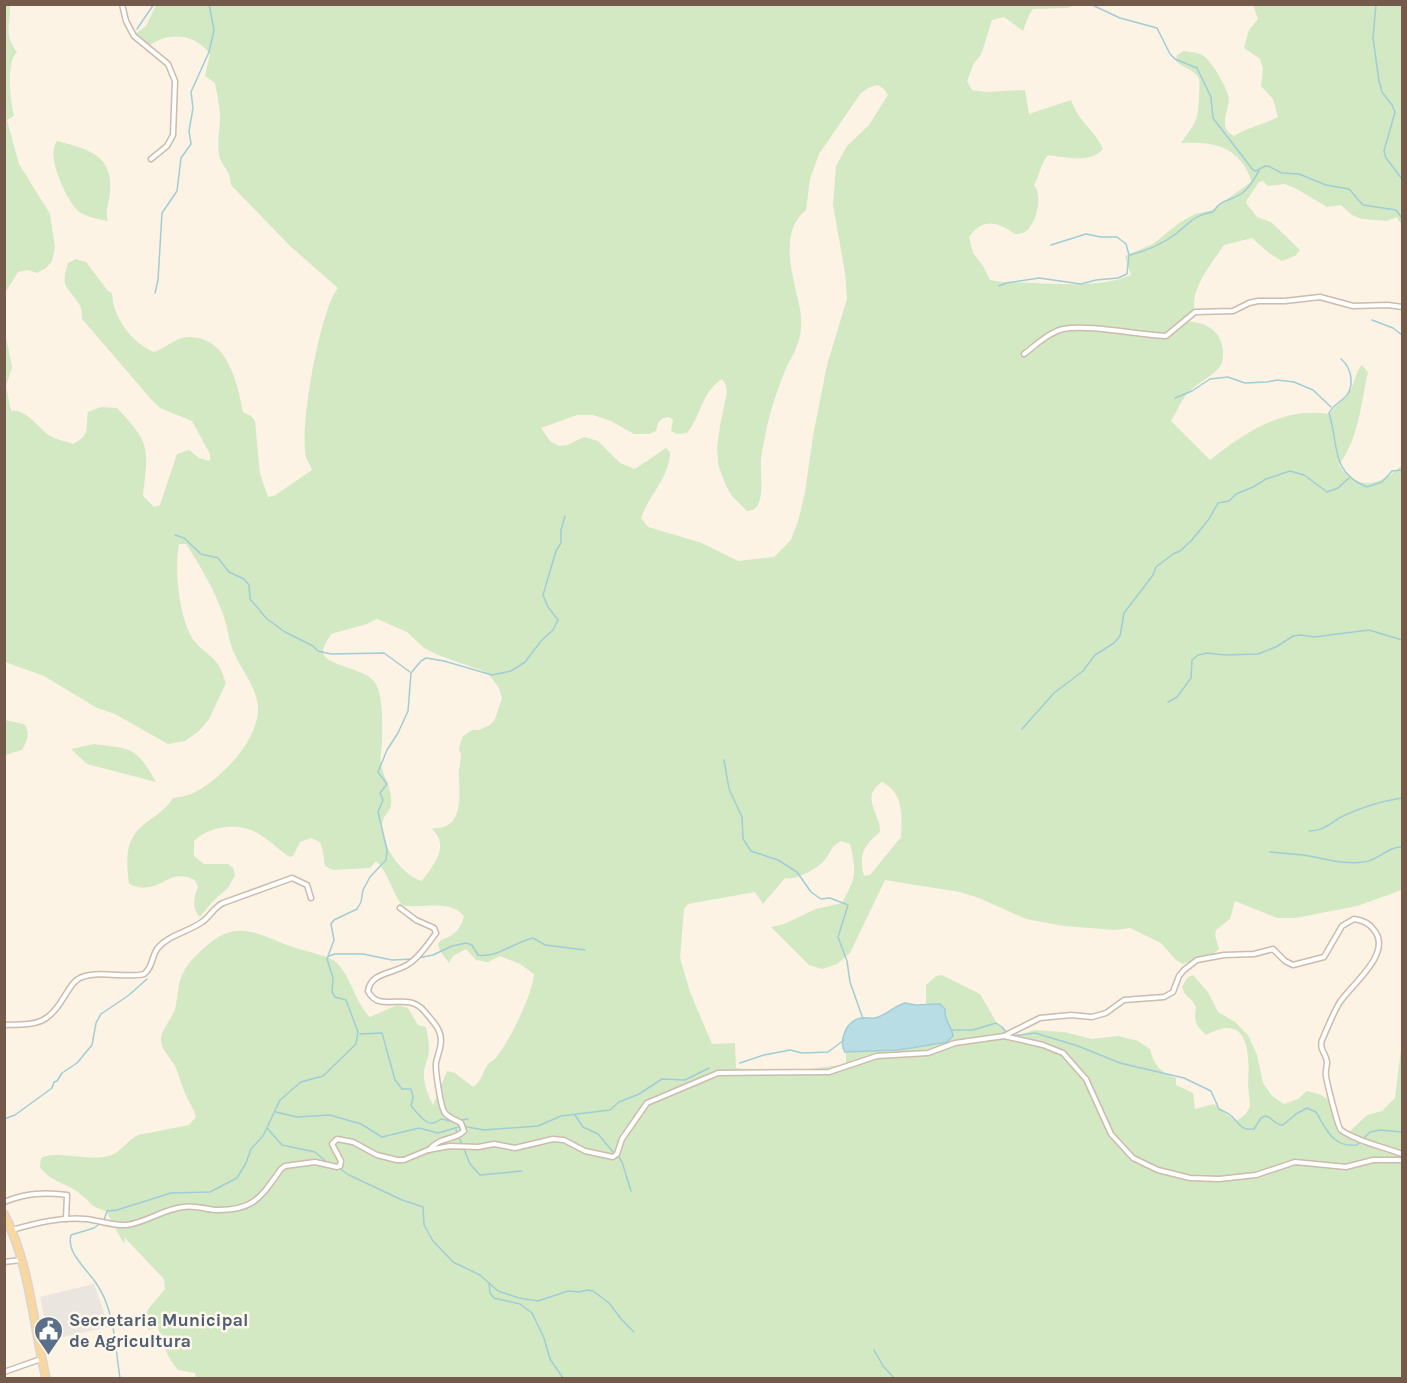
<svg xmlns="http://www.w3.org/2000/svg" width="1407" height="1383" font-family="Karla,sans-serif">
	<rect width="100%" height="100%" fill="#fcf3e4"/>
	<!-- industrial -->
	<path fill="#ebe5df" d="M94,1284L109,1327L49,1340L40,1297Z"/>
	<!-- green -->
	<g fill="#d2e9c3" fill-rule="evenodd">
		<path d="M10,4C11,25 3,34 17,52C6,62 10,101 14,116L7,120L19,164L50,214L55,247L52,261L46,268L37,273L28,270L18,272L5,293L4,5Z"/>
		<path d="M156,5H1075L1068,8L1033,9L1029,15L1023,31L1004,17L992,20L981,55L974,63L967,81L972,90L985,92L1025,90L1029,114L1071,100C1079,123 1094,129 1103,149C1090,164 1066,157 1048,155C1041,163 1039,176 1034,185C1043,195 1037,224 1025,232C1023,233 1018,234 1015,234C998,222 983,217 969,237L973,253L983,266L990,280L1003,282C1039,282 1099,290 1131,275L1125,256L1153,244L1179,223L1195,214L1212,210L1251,182C1250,175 1247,170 1243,164C1229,143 1204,142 1181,143C1196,122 1198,122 1199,96C1199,90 1201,82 1198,77C1192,68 1182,68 1176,61L1177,55L1184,51C1189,52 1197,52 1202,55C1210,58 1228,89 1229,98C1229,111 1217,128 1234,136C1248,127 1263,125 1278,117L1273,99L1261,86L1263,69L1260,59L1244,48L1249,30L1258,19L1253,5H1402V226L1397,217L1387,221L1362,219L1352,215L1341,205L1327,207L1295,188L1284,184L1268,186L1263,181L1259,182L1247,200L1246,203L1257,217L1271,222L1300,250L1295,256L1282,261L1269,253L1252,238L1224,245C1212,263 1189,290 1195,312L1183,321C1204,322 1221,328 1223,351C1223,356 1223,361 1221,365C1213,377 1197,382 1188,393C1181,400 1177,412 1171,421L1210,460C1246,432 1282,407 1329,414L1351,390L1358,370L1362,365L1368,372C1361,403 1359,438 1339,465C1357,493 1382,485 1402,465V890L1357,906L1295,918H1277L1235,901L1230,919L1216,930L1215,935L1219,949C1212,958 1194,960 1183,964L1176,960L1161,943L1130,928L1115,930L1064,926L1026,919L979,898L960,892L885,880L850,953L837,964L822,969L809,965L771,927L784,924L816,909L842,903C856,877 857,874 850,844L841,841C829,847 830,856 822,863C812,871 797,880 785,878L763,904L755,892L688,904L684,909L680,958L690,992L712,1044L735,1043L736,1068C777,1074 805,1070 846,1064V1052L899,1050L953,1031L948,1025L940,1004H926V985L936,976L942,975L980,994L998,1025L1004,1030L1019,1035L1035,1030L1064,1032L1092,1039L1118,1036L1138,1041L1150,1049C1154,1065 1160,1072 1176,1078V1085L1193,1093L1195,1109L1214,1104L1236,1121L1245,1115L1250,1107C1250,1099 1248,1091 1248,1084C1250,1054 1249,1011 1206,1035C1195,1025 1194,1021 1196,1007C1192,998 1184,996 1182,987L1187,978L1193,975L1208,992L1218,1012L1235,1022L1248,1035L1257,1055L1263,1083L1272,1096L1284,1104L1298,1099L1307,1091C1320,1093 1331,1098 1337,1112C1342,1122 1338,1124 1349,1132L1367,1115L1382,1111L1395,1098L1402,1041V1378H196L195,1373L178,1370C166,1356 163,1344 158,1327L149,1330L143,1324L148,1309L165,1289L164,1279L125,1238L124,1244L106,1211C90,1207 91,1202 79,1193C65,1182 52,1183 40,1167L41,1158L46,1156C67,1152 91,1162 112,1155C121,1151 128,1140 138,1135L189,1125L196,1117C193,1106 186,1098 183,1088C180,1081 179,1074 175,1066C171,1058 160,1049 161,1038C162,1028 172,1019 175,1009C178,999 177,988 181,978C185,966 194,957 203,949C235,918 255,933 290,946C302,951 330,955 337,963C351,977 356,1004 370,1017L397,1005L408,1008L418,1025L426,1027C427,1033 429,1040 429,1047C430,1056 425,1063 424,1071C423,1083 428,1095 433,1105L447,1071L455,1073L473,1087C482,1081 482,1073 488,1064C491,1061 496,1059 498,1055C510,1040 533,993 534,974L520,964L500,956L488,962L476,960L466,949L453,956L449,963L440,951L438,944L441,940C454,936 461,929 464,916C448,898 422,910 402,905C391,891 389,873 376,861L370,868L333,870L325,866L323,852L320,842L311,838L300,842L293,856L290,857C277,849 265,835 251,830C233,823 207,827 194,841V856L204,864H228L233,868L235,875L228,888L213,901L200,917C191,908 194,897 198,887L195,880C166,866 161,898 129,884C127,866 124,845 138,830C149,818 164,813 173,798C179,797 186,796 191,794C219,782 260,739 258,707C256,686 242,671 234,653C229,642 228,629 224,617C215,591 201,567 186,544H179C174,568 179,624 196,643C203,651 214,657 219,666C222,671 224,678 226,683L209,719L199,731L185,741L168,744L115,714L97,708L44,676L5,662L4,327L12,367L6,386L11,411C27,409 39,429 50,436C57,440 66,441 73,444C92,434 85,428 88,412L101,407L117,408C152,445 148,448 143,496L154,507L160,505L177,454L189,450L199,458L210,461V454L192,421L160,408L151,399L82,319C82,315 82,308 79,304C67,285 60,289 68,263L76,259L86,262L108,291L112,293C113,318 132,343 154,352C166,348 176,337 189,337C228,337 238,384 243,412L251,416L255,421L260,474L268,497L274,496L312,470C311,466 307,461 306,457C299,429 320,309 338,288L290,246L231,185C230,169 222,167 219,155C217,142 220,130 220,117C220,105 217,95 215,83L205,76L210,54C194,33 167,31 146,48L132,36L146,26ZM878,85L884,89L888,95L869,125L847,146L836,166L833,205L845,273L847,299L827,365L813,436L805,492L799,518L791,540L774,557L738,561L702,543L648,527L641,518C649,495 670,477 670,452L666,448L635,469L620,463L598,441L584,437L567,445L559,446L550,441L541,428L577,415H593L611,421L634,434H649L656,431C658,422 659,418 669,417L673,420L671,431L677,434L687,433C703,413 700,394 722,379L725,383L727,392L720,426L717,448L718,464L726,486L732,496L747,511C752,510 755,510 758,505C764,492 760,473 761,459C762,450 764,441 766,432C769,414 780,382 787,366C798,346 804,333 800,309C794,278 777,233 806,210L810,179L819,154L861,93L870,87ZM377,619L407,632L424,648L438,655L486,672L493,680L499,688L502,698L495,719L490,725L479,730H472L463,736C462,739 459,746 459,750C459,751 461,753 461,754C461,762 458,770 459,778C460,800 462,831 431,828C451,846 434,864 422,881C402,876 377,841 383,820C385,814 391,810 391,804C393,790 383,777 381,764C380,758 381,751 382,746C382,727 384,704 377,686C369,666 321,668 323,650C324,645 329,638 331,634L367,624ZM882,782C904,793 902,816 901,837L870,875L864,876C858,855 864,845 880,832C881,814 859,797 882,782Z"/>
		<path d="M57,141C88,149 114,155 110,193C109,202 105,212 108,221C98,219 85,217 77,210C66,198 45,155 57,141Z"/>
		<path d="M5,720L24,724C31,734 27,740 22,750L5,755Z"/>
		<path d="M94,744C133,749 136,747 156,782L87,764L71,749Z"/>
	</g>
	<!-- water -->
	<path fill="#b9dde4" stroke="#a0cdd6" stroke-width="1.5" d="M905,1003L916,1005L940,1004L945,1009C944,1023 952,1025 953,1036L947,1042L899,1050L845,1052C838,1040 847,1020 861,1018C866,1017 871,1019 875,1018C887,1015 894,1006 905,1003Z"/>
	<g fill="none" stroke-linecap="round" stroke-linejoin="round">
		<!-- stream -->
		<g stroke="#a0cdd6" stroke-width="1.5">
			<path d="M1090,4L1120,18L1157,28L1170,54L1175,59L1197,68L1211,97L1213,118L1253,170L1256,171L1265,166H1268L1282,173L1299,174L1326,185L1349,189L1363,205L1396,210L1402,218"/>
			<path d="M1376,4L1373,38L1379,81L1382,92L1392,105L1395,112L1384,151L1386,158L1402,179"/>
			<path d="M137,29L154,4"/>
			<path d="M1130,255C1146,251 1164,243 1177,233C1190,222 1195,215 1213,212C1222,198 1229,202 1241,194C1251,187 1253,180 1259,171"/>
			<path d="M999,286L1006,283L1039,278L1081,284L1096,280L1118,278L1127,274L1129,255L1126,244L1117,237H1101L1086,234L1051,245"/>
			<path d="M155,293L158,280L162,213L177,191L181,158L191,144L189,131L193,108L191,92L209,52L214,30L209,4"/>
			<path d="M1372,320L1393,328L1402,335"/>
			<path d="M1341,359C1352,368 1356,389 1343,399C1337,404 1333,406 1329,413C1339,445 1330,472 1367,487L1382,482L1392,471L1402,470"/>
			<path d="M1175,398L1192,391L1210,379L1228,377L1245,383L1267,382L1277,380L1294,382L1313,390L1331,407"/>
			<path d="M175,535L184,538L201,554L218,558L229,572L244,579L249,585L250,599L267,619L285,632L313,646L318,651L331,654L384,653L410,672"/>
			<path d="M1168,702L1177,697L1191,678L1192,660L1198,655L1207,653L1225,655L1258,654L1276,647L1293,636L1301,635L1314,637L1369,630L1402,640"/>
			<path d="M1022,729L1054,693L1083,671L1095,655L1114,643L1120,636L1124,613L1153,575L1156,567L1173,554L1180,551L1191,541L1209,519L1218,503L1229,501L1236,494L1253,487L1266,479L1290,471L1304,475L1327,492L1338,488L1349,478"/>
			<path d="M724,760L729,789L742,817L743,839L751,851L778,860L797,872L811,892L821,899L830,898L848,905L838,937L847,961L850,982L863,1019"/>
			<path d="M1309,831C1324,831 1330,823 1343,816C1362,807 1382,801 1402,798"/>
			<path d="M1270,852C1281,853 1292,854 1303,855C1323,858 1343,865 1364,862C1379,860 1387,847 1402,847"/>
			<path d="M329,956L335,954H363L392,960L413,959"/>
			<path d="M418,958L433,955L452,946L466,943L472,945L478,955C495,959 517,941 533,938L545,945L585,950"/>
			<path d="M951,1030H973L996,1023L1002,1027L1007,1033"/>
			<path d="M360,1034L382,1033L395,1080L402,1089H411L413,1097L411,1106C421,1116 427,1130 441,1119L455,1122"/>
			<path d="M1013,1036L1035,1033L1078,1046L1120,1063L1184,1078L1211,1091L1219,1109C1223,1111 1226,1112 1229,1114C1239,1121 1239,1131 1254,1129L1261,1118L1265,1116C1273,1117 1274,1125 1283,1125L1296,1114L1307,1108L1316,1112C1326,1129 1333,1148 1357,1145L1370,1132L1380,1130L1402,1132"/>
			<path d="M740,1063L764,1055L790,1050L802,1053L828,1052L844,1040"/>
			<path d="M276,1112L297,1117L330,1115L361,1124L382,1137L419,1128L438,1133L462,1126L484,1130L538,1126L561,1116L610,1110L619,1102L639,1094L662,1079L685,1080L709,1068"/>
			<path d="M575,1115L583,1127L598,1134L614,1153"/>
			<path d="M4,1119L15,1115L52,1088L54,1082L57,1081L62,1073L77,1063L92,1045L96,1023L101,1014L129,995L147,979"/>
			<path d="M460,1120L468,1119"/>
			<path d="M267,1128L282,1145L315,1152L329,1164"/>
			<path d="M456,1130L462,1145"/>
			<path d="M464,1149L470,1164L480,1175L522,1171"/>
			<path d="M618,1156L622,1162L631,1191"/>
			<path d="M339,1168L349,1175L402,1200L423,1207L424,1225L433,1241L453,1262L480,1275L498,1291L519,1298L538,1301L568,1291L579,1292L587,1290L593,1291L609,1303L622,1320L634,1332"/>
			<path d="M104,1220L107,1211L117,1210L171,1193L210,1192L237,1178L246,1163L251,1149L263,1136L280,1100L301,1082L323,1076L356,1044L358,1032L346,1000L335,997L332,992L333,978L327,959L334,940L331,924L334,920L357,909L361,902L363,890L370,877L386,860L387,850L378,812L383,800L380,793L387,784L378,772L387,750L398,733L408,711L411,673L421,661L426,658L444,661L492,675L511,671L525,662L541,641L553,630L558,620L548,607L543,595L556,551L561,543V530L565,516"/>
			<path d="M101,1223L94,1228L71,1235C66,1253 87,1269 96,1283C115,1310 115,1347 120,1378"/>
			<path d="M489,1283L490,1293L494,1298L520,1304L532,1313L544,1338L550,1359L563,1378"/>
			<path d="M874,1350L883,1366L894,1378"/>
		</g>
		<defs>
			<g id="street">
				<path d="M122,4L126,21L134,36L168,64L175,81L173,135L167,146L151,159"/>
				<path d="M1024,354C1036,345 1048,333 1063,329C1089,324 1138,335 1166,336L1195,312L1233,311L1249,303L1258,301H1285L1320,297L1353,306L1388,305L1402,307"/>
				<path d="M400,908L416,920L434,928L436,933C429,943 420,956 410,963C396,974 371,971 368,991C380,1015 407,989 425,1012C430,1018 436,1024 439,1031C444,1042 438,1053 436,1063C435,1070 441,1109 445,1113C449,1118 456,1120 461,1123L464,1131C454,1141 440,1136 429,1150"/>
				<path d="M4,1025C36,1024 47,1026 64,997C68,991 72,983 78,979C95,969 126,979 144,974C153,967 151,958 157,949C168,935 188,932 202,922C210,917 213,908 223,903L292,878L307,885L311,898"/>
				<path d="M1004,1036L1043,1045L1063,1053L1086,1079L1111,1134L1133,1158L1158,1170L1190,1178L1219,1179L1256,1175L1295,1162L1346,1167L1373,1160H1402"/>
				<path d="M4,1202C26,1193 45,1192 67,1195L66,1219"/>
				<path d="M12,1230C36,1223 60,1217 85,1219C99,1220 112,1226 126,1225C146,1223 163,1209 183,1207C194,1205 204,1209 215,1210C254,1211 261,1197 281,1169L285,1166L315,1162L337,1167L340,1166L341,1161L332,1144L337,1139L353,1142L377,1155L397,1160H404L428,1150L450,1146L478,1147L494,1144L515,1148L553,1139L564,1140L585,1151L613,1157L617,1154L622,1139L647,1103L718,1073L829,1072L877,1056L928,1053L955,1043L1004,1036L1040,1018L1071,1015L1092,1017L1106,1013L1124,1000L1164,997L1173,992L1179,976L1184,970L1197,960L1224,955L1254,954L1273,949L1285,961L1293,965L1324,957L1342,926L1354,919C1362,920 1370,924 1374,930C1393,953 1352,984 1340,1002C1333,1013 1328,1027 1322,1040C1319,1050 1326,1053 1327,1062C1327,1067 1325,1071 1326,1076C1327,1083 1338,1128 1341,1130C1356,1141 1384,1147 1402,1154"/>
				<path d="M4,1262L21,1260"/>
				<path d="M4,1372L41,1359"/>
			</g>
			<path id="primary" d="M4,1214C30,1264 33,1324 46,1378"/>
		</defs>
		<!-- street casing -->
		<use href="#street" stroke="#cdbbab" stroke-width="7"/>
		<!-- primary casing -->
		<use href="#primary" stroke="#dbd4d0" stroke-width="10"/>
		<!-- street -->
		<use href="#street" stroke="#fff" stroke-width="4"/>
		<!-- primary -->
		<use href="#primary" stroke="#f8d89f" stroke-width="7"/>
	</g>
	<!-- icons -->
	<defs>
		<symbol id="civic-pin" viewBox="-11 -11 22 30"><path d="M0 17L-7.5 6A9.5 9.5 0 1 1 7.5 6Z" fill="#5c6f8a" stroke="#fef7ea"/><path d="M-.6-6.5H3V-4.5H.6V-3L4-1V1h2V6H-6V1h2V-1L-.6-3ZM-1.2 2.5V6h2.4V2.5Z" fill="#fff"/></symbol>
	</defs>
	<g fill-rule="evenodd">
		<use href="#civic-pin" x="32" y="1314" width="33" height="45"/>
	</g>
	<g text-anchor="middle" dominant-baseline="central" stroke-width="5" stroke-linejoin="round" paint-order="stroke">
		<!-- service labels -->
		<g font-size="18" font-weight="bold" fill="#4e5e75" stroke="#fef7ea" text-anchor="start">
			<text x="69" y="1320">Secretaria Municipal<tspan x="69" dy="21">de Agricultura</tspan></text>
		</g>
	</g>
	<!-- border -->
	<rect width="1407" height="1383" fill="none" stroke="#735a4b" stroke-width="12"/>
</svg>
